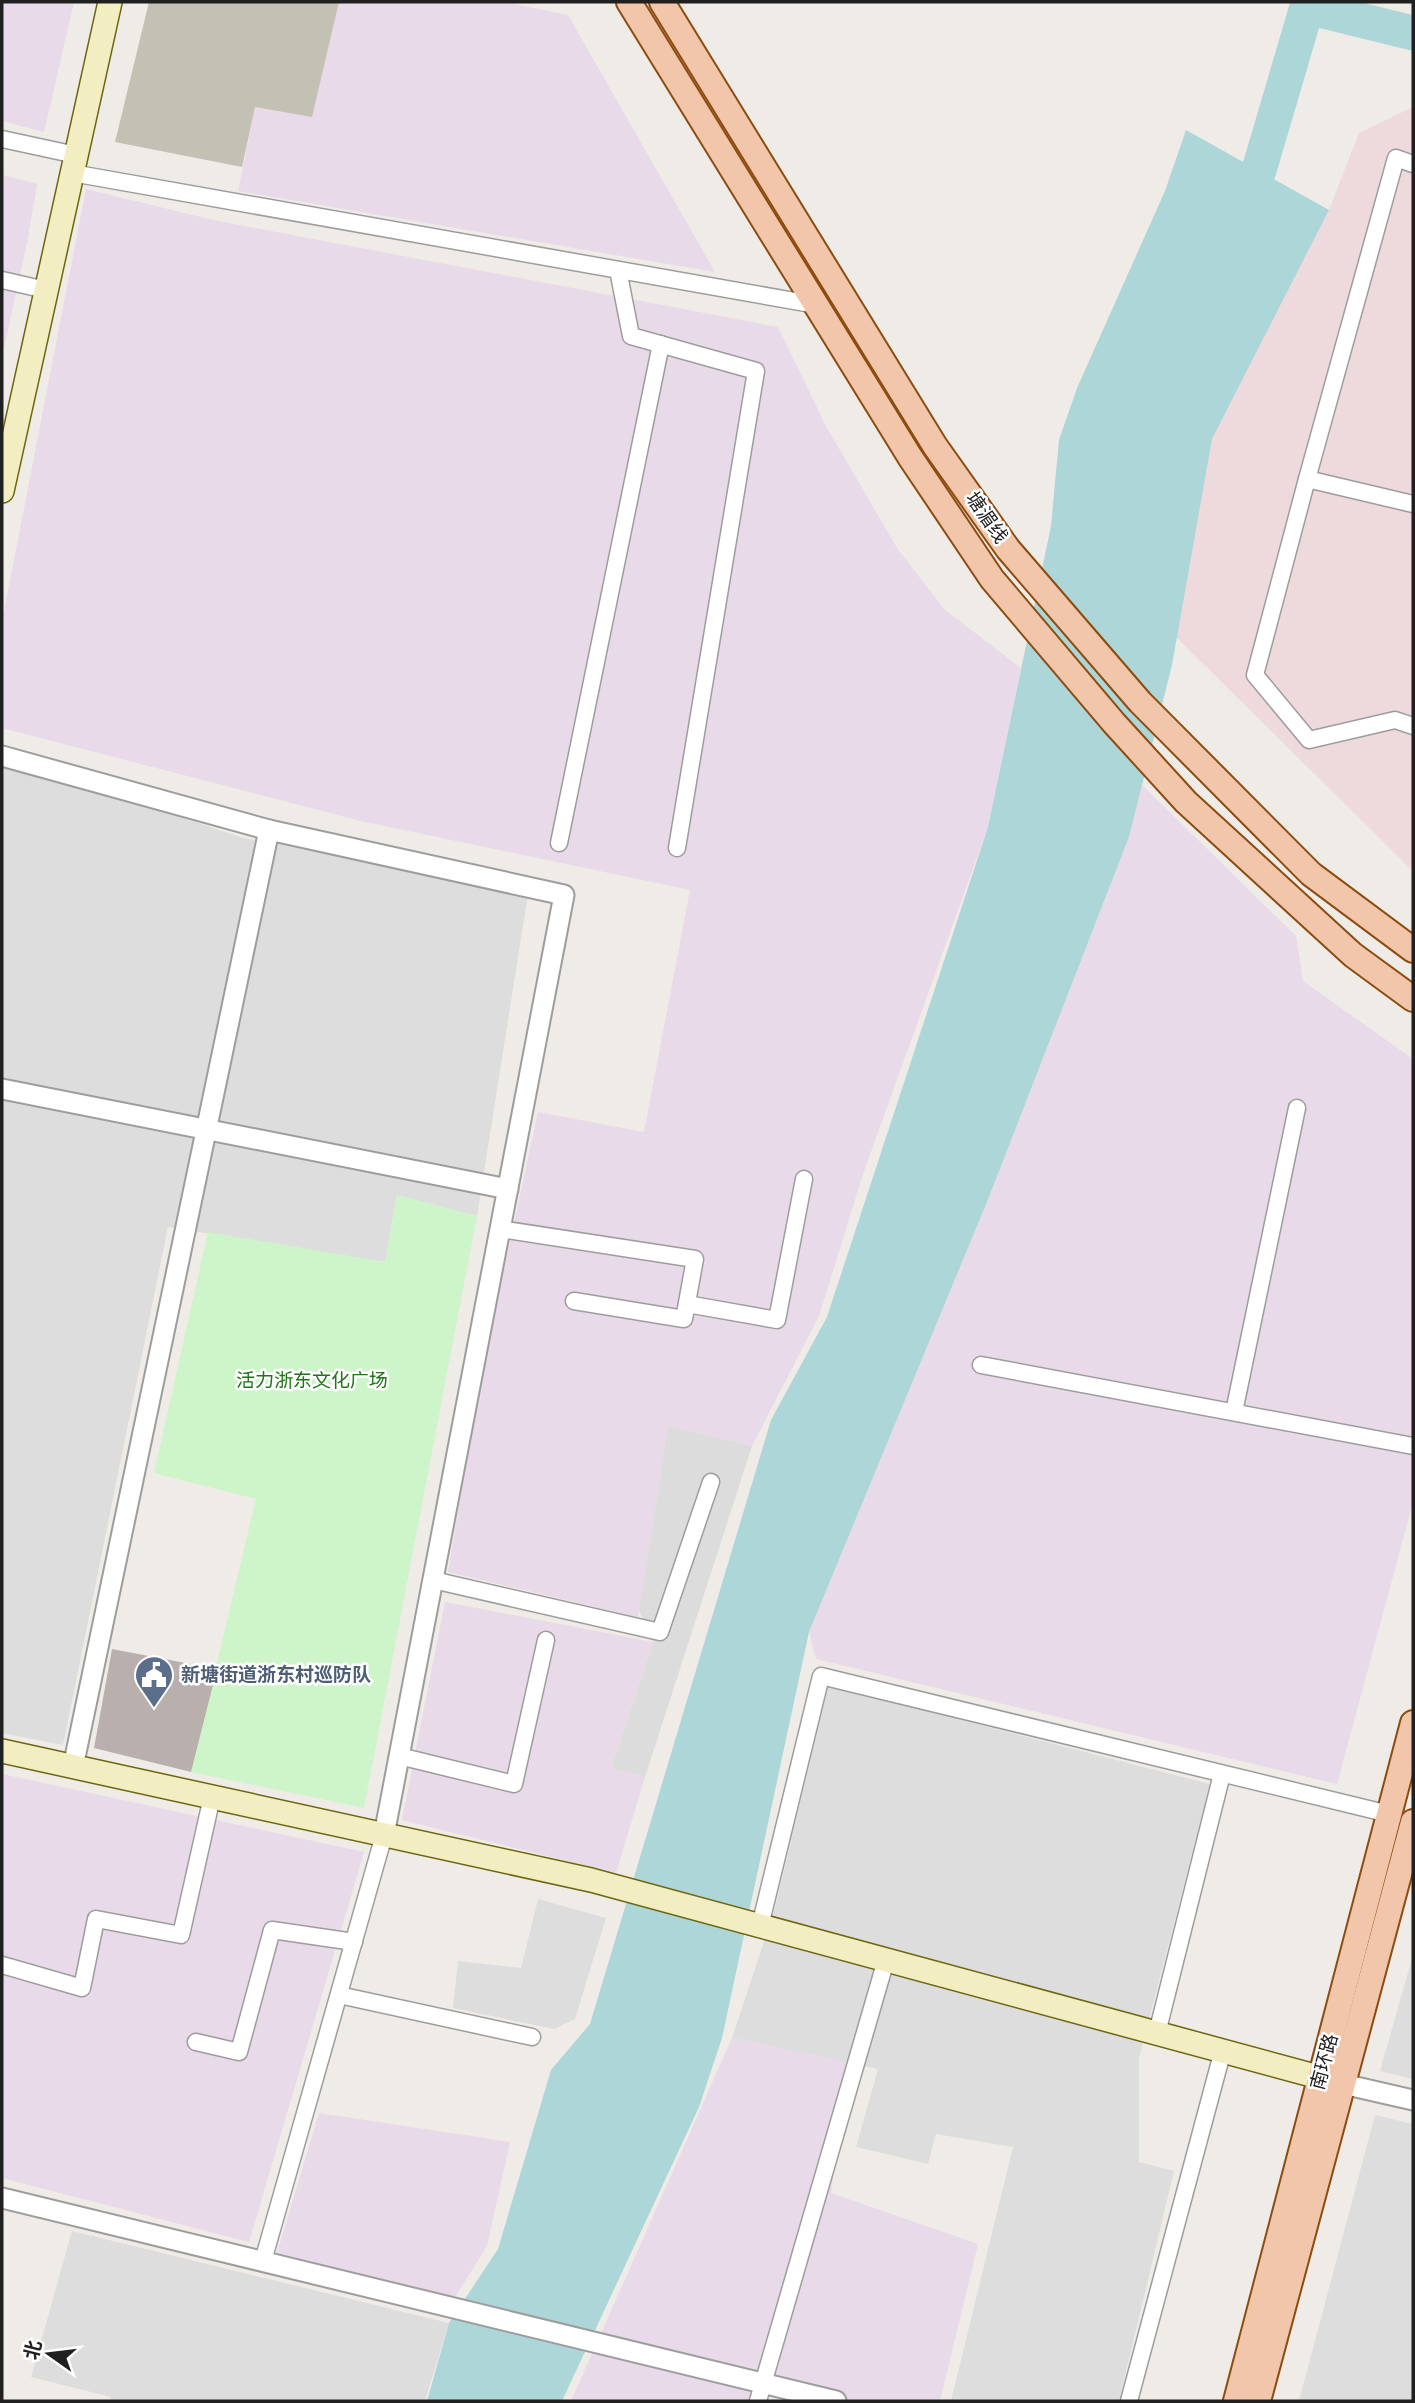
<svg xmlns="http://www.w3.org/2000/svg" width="1415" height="2403" font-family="'Sofia Sans Condensed','Noto Sans SC',sans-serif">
	<rect width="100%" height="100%" fill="#efebe7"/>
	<!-- residential -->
	<g fill="#dedddd">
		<path d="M2,757L243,838L529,888L477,1216L397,1195L385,1262L168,1227L63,1745L2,1733Z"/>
		<path d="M828,1686L1210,1784L1139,2058V2162L1174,2171L1119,2401H951L1013,2147L936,2134L928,2164L856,2147L878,2069L732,2038L775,1908Z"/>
		<path d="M538,1899L606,1918L575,2019L554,2029L453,2008L458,1961L521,1968Z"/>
		<path d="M1413,1955V2079L1380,2071Z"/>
		<path d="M1375,2115L1413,2124V2401H1299Z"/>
		<path d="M72,2231L449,2323L425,2401H110L111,2397L31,2377Z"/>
	</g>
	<!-- commercial -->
	<path fill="#eed9dc" d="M1413,107V871L1176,637L1212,438L1329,210L1359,133Z"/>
	<!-- industrial -->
	<g fill="#e8dae8">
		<path d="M2,2H74L44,132L2,121Z"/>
		<path d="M339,2H504L568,15L715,272L238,191L255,107L312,116Z"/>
		<path d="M2,175L37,184L27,243L2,357Z"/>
		<path d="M86,189L213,220L778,327L827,428L897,548L944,609L1021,668L988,827L863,1174L819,1316L752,1446L668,1426L638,1617L448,1572L480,1381L538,1112L644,1132L690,890L361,821L2,728V622Z"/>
		<path d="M1142,785L1296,936L1303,981L1413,1059V1502L1337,1784L816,1659L809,1632L989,1197L1129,837Z"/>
		<path d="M445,1602L653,1642L611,1768L645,1777L616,1873L402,1820Z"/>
		<path d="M2,1774L364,1852L249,2242L2,2178Z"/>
		<path d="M732,2038L847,2062L831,2193L978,2244L940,2401H854L752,2391L749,2401H571Z"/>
		<path d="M319,2113L510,2142L487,2246L455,2297L277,2253Z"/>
	</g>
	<!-- construction -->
	<path fill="#c3c0b4" d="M149,2H339L312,117L255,107L242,167L115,142Z"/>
	<!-- park -->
	<path fill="#cef4ca" d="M397,1195L477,1216L364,1808L191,1772L256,1499L154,1473L208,1232L385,1262Z"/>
	<!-- parking -->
	<path fill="#dcdcdc" d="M668,1426L752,1446L645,1777L611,1768L653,1642L639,1610Z"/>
	<!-- water -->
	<path fill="#add6d8" d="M1186,130L1329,210L1212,439L1172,665L1129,837L989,1197L809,1632L722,2038L699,2107L562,2401H427L449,2323L498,2249L551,2070L590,2024L771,1420L827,1317L988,827L1051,526L1059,440L1077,388L1165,191Z"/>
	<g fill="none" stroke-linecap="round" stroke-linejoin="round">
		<!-- river -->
		<path stroke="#add6d8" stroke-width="35" d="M1259,170L1307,7L1413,33"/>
	</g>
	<!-- building -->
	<path fill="#b9b0ad" d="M112,1649L217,1669L191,1772L94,1748Z"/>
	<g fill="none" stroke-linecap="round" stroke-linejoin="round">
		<defs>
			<g id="minor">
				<path d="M2,139L76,155"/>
				<path d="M72,173L817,305"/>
				<path d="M618,270L631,336L756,371L677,848"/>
				<path d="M2,280L46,290"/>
				<path d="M1307,479L1396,158L1413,164"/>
				<path d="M1413,504L1307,479L1255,675L1309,740L1395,720L1413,726"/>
				<path d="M559,843L661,344"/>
				<path d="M500,1229L695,1259L684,1319L574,1301"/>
				<path d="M687,1304L777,1320L804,1179"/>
				<path d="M981,1365L1413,1446"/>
				<path d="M1234,1412L1297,1108"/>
				<path d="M433,1580L660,1632L711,1482"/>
				<path d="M399,1756L514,1784L546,1640"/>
				<path d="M760,1926L821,1676L1389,1814"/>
				<path d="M2,1965L82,1988L96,1919L181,1935L212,1797"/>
				<path d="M339,1995L532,2037"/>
				<path d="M1157,2033L1222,1774"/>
				<path d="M196,2042L239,2052L272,1930L354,1942"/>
				<path d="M263,2261L384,1835"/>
				<path d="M758,2401L886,1960"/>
				<path d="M1129,2401L1223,2050"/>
			</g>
			<g id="tertiary">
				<path d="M2,756L269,830"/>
				<path d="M2,1089L508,1189"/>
				<path d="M73,1767L269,830L564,895L384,1835"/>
				<path d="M1343,2084L1413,2100"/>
				<path d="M2,2198L836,2401"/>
			</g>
			<g id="secondary">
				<path d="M2,491L110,2"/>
				<path d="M2,1751L591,1880L1337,2082"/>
			</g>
			<g id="primary">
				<path d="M629,2L910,457L992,579L1114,723L1186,802L1353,955L1413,999"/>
				<path d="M662,2L935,446L1008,549L1140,702L1311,874L1413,950"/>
				<path d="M1236,2401L1413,1723"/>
				<path d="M1258,2401L1413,1822"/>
			</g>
		</defs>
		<!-- minor casing -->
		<use href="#minor" stroke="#9d9d9d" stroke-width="19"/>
		<!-- tertiary casing -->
		<use href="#tertiary" stroke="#9d9d9d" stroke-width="23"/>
		<!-- secondary casing -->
		<use href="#secondary" stroke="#6d6611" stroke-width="26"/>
		<!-- primary casing -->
		<use href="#primary" stroke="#8c4c10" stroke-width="28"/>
		<!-- minor -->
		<use href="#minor" stroke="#fff" stroke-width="16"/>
		<!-- tertiary -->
		<use href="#tertiary" stroke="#fff" stroke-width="19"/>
		<!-- secondary -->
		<use href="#secondary" stroke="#f3edc2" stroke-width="23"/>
		<!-- primary -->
		<use href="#primary" stroke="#f2c6aa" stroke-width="24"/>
	</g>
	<!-- icons -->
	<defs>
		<symbol id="civic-pin" viewBox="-11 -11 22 30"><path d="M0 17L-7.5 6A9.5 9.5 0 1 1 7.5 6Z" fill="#5c6f8a" stroke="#fff"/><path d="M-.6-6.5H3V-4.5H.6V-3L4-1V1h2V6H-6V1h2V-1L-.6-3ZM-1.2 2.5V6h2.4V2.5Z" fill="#fff"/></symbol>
	</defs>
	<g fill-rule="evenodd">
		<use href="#civic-pin" x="132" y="1653" width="44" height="60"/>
	</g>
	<g text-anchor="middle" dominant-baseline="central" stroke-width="5" stroke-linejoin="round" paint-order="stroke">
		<!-- street labels -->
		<g font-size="19" fill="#202020" stroke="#fff">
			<text transform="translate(986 518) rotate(55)">塘湄线</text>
			<text transform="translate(1325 2062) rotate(-75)">南环路</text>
		</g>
		<!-- park labels -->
		<g font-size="19" fill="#217418" stroke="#fff">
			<text x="312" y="1381">活力浙东文化广场</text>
		</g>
		<!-- service labels -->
		<g font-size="19" font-weight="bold" fill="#4e5e75" stroke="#fff" text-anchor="start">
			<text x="181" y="1675">新塘街道浙东村巡防队</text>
		</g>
	</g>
	<!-- border -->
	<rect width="1415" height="2403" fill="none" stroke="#202020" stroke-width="7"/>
	<!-- north arrow -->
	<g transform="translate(49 2354) rotate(284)" stroke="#ffffff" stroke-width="5" paint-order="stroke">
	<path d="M0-5L12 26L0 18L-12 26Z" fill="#202020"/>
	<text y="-10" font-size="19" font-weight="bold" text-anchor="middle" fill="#202020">北</text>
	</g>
</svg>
